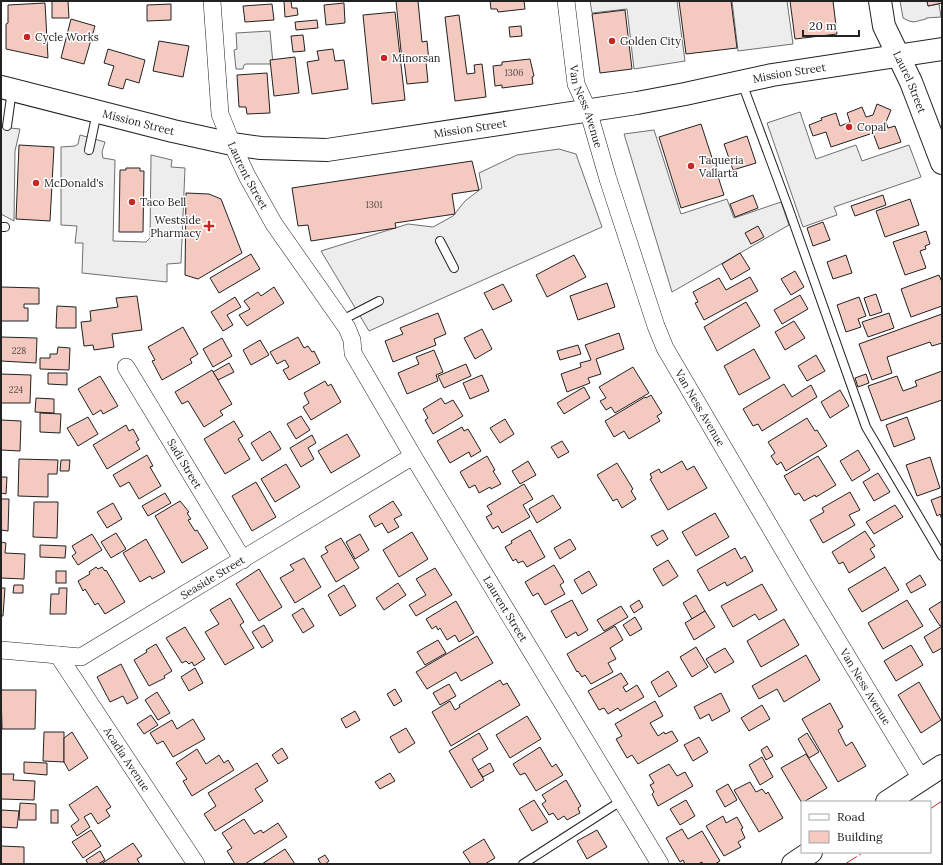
<svg xmlns="http://www.w3.org/2000/svg" width="943" height="865" font-family="Lora,serif">
	<rect width="100%" height="100%" fill="#fff"/>
	<!-- parking -->
	<g fill="#ededed" stroke="#6f6f6f">
		<path d="M590,1H677L685,61L634,69L627,9L592,13Z"/>
		<path d="M732,1H787L793,44L738,51Z"/>
		<path d="M900,1H927L928,6L939,4L941,17L926,18V19L914,22L909,21L903,18Z"/>
		<path d="M270,31L273,64H246L244,65L243,69H236L234,50L237,49L236,33Z"/>
		<path d="M800,112L816,159L856,145L862,161L909,145L921,177L834,207L837,215L803,227L767,123Z"/>
		<path d="M1,127L20,129L15,151L14,221L1,214Z"/>
		<path d="M654,130L681,214L727,199L734,218L781,202L789,225L672,292L624,134Z"/>
		<path d="M80,135L105,142L102,152L103,158L115,160L113,241L146,242L150,238L151,155L172,160L171,167L185,168L181,263L167,264V282L82,273L83,243H75L77,226L61,225V147L75,146L78,144Z"/>
		<path d="M559,149L576,154L602,227L369,331L321,251L408,224L433,227L453,216L465,201L482,188L479,173L517,155Z"/>
	</g>
	<!-- building -->
	<g fill="#f3c9c0" stroke="#222">
		<path d="M52,1H68L69,18H52Z"/>
		<path d="M284,1H291L292,8H297L298,15L285,17Z"/>
		<path d="M396,1H418L422,42L427,41L429,62H426L428,82L407,84L404,61H402Z"/>
		<path d="M490,1H526H524L525,9L498,12L497,9H491Z"/>
		<path d="M679,1H731L737,48L686,54Z"/>
		<path d="M790,1H833L837,34L795,39Z"/>
		<path d="M927,1H942V3L928,6Z"/>
		<path d="M45,3L48,58L6,49V24L8,23V5Z"/>
		<path d="M344,3L345,23L326,25L324,5Z"/>
		<path d="M171,4V20L147,21V5Z"/>
		<path d="M272,4L274,20L245,22L243,6Z"/>
		<path d="M625,10L632,69L600,73L592,14Z"/>
		<path d="M395,12L405,100L372,104L363,15Z"/>
		<path d="M459,15L467,74L475,73L474,65L482,64L486,97L455,101L445,17Z"/>
		<path d="M71,19L95,26L84,64L61,58Z"/>
		<path d="M317,20L318,28L296,30L295,22Z"/>
		<path d="M521,26L522,36L510,37L509,27Z"/>
		<path d="M303,35L305,51L293,52L291,36Z"/>
		<path d="M159,41L189,46L183,77L153,71Z"/>
		<path d="M108,49L145,60L139,83L126,79L123,89L108,85L114,66L104,63Z"/>
		<path d="M333,49L335,61L344,60L348,89L312,94L307,62L319,60L317,51Z"/>
		<path d="M295,57L299,93L274,96L270,60Z"/>
		<path d="M530,59L534,76L532,77L533,84L502,88V85L495,86L493,66L502,65V62Z"/>
		<path d="M267,73L270,113L247,114L246,107H239L237,75Z"/>
		<path d="M877,104L891,110L886,122L888,128L895,126L901,142L879,149L873,133L831,147L826,132L813,136L809,125L822,120L821,118L836,113L840,126L850,122L847,113L862,107L866,117L873,115Z"/>
		<path d="M701,124L724,195L681,208L659,137Z"/>
		<path d="M747,136L756,163L733,170L724,144Z"/>
		<path d="M19,145L54,147L50,221L16,219Z"/>
		<path d="M472,161L479,190L452,194L455,214L395,223L396,228L311,241L308,225L298,226L292,188Z"/>
		<path d="M126,168H140V171H144L143,232H119L120,170H126Z"/>
		<path d="M186,193L209,194L221,199L242,253L198,279L185,275Z"/>
		<path d="M753,195L758,208L735,217L730,204Z"/>
		<path d="M883,195L886,205L855,216L851,206Z"/>
		<path d="M910,199L919,225L885,237L876,211Z"/>
		<path d="M823,222L830,240L813,246L807,228Z"/>
		<path d="M758,226L764,237L751,244L745,233Z"/>
		<path d="M926,231L930,244L925,246L926,249L920,251L926,268L905,275L893,242Z"/>
		<path d="M740,253L750,269L731,280L722,264Z"/>
		<path d="M251,254L260,269L219,293L210,278Z"/>
		<path d="M574,255L586,277L547,297L536,275Z"/>
		<path d="M846,255L852,273L833,279L827,262Z"/>
		<path d="M795,271L804,287L791,295L781,279Z"/>
		<path d="M939,275L942,282V306L911,317L901,289Z"/>
		<path d="M750,277L758,291L704,320L695,303L698,302L693,292L719,278L726,290Z"/>
		<path d="M607,283L615,307L578,320L570,296Z"/>
		<path d="M503,284L512,301L493,310L484,293Z"/>
		<path d="M1,287L39,288V304H24V308H28V321H1Z"/>
		<path d="M274,287L284,303L247,326L239,315L250,309L244,301L258,292L261,296Z"/>
		<path d="M876,294L882,312L870,316L864,298Z"/>
		<path d="M800,295L808,309L782,324L774,310Z"/>
		<path d="M137,296L142,330L112,334L114,347L94,350L93,345L84,346L81,322L91,321L90,311L118,307L116,298Z"/>
		<path d="M235,297L241,307L227,315L233,325L223,331L211,312Z"/>
		<path d="M859,297L866,316L858,319L861,327L846,332L837,305Z"/>
		<path d="M746,302L760,326L717,351L704,327Z"/>
		<path d="M57,306L76,307V328H56Z"/>
		<path d="M438,313L446,334L434,339L436,345L393,362L385,341L403,334L400,328Z"/>
		<path d="M889,313L894,328L868,337L862,322Z"/>
		<path d="M942,314V343L932,346L930,342L887,357L892,373L872,380L859,344Z"/>
		<path d="M794,321L805,338L785,350L775,332Z"/>
		<path d="M183,327L198,354L190,359L192,363L162,380L152,361L155,360L148,347Z"/>
		<path d="M482,329L492,349L475,359L464,338Z"/>
		<path d="M619,333L624,349L596,359L601,374L588,378L590,383L567,392L561,374L581,367L580,363L591,360L585,345Z"/>
		<path d="M1,337L37,338L36,363L1,361Z"/>
		<path d="M298,337L304,348L308,346L312,352L314,351L320,363L289,380L283,370L289,367L285,360L277,364L270,352Z"/>
		<path d="M222,338L232,356L213,367L203,349Z"/>
		<path d="M260,340L269,355L251,365L243,350Z"/>
		<path d="M578,345L581,354L560,360L557,351Z"/>
		<path d="M58,347L70,348L69,370L40,369V358H50V354H57Z"/>
		<path d="M754,349L770,378L739,395L724,366Z"/>
		<path d="M434,350L443,372L436,375L438,381L407,394L398,373L419,364L416,357Z"/>
		<path d="M816,355L825,371L807,381L798,366Z"/>
		<path d="M229,363L234,372L218,380L213,372Z"/>
		<path d="M466,364L471,376L444,388L438,376Z"/>
		<path d="M633,367L649,393L615,413L611,407L606,410L600,401L606,398L599,387Z"/>
		<path d="M212,370L232,404L220,411L223,415L204,427L188,401L182,404L175,392Z"/>
		<path d="M942,371V400L881,421L868,386L897,376L903,391L917,386L915,381Z"/>
		<path d="M48,373H67V385L48,384Z"/>
		<path d="M1,374L31,375L30,403H1Z"/>
		<path d="M866,374L869,383L858,387L855,378Z"/>
		<path d="M482,375L489,391L470,399L463,383Z"/>
		<path d="M100,376L118,406L103,414L101,410L93,415L78,389Z"/>
		<path d="M325,381L328,386L331,384L341,402L311,420L303,407L309,403L304,393Z"/>
		<path d="M784,384L792,397L811,385L817,397L762,431L758,424L753,426L743,409Z"/>
		<path d="M584,387L590,398L564,414L557,403Z"/>
		<path d="M840,390L849,406L830,418L821,402Z"/>
		<path d="M651,395L662,413L657,416L660,421L629,439L624,431L614,437L605,421L645,397L646,398Z"/>
		<path d="M36,398L54,399V413L35,412Z"/>
		<path d="M441,398L445,404L453,400L463,416L433,434L425,420L428,418L423,409Z"/>
		<path d="M40,413L61,414L60,433L40,432Z"/>
		<path d="M301,416L310,430L296,439L287,424Z"/>
		<path d="M88,417L98,434L78,446L67,428Z"/>
		<path d="M907,417L915,439L894,447L886,425Z"/>
		<path d="M807,418L815,431L817,430L827,446L786,471L781,462L777,465L771,456L775,453L768,442Z"/>
		<path d="M505,419L514,434L500,443L490,428Z"/>
		<path d="M1,420L21,421L20,451L1,450Z"/>
		<path d="M234,421L243,436L238,439L250,459L225,474L204,439Z"/>
		<path d="M126,425L129,431L133,429L139,440L136,442L140,449L107,469L93,445Z"/>
		<path d="M462,427L464,431L468,429L481,451L471,457L469,452L450,463L437,441Z"/>
		<path d="M270,431L281,449L262,461L251,443Z"/>
		<path d="M347,434L360,456L331,473L318,451Z"/>
		<path d="M312,435L316,443L308,448L314,459L301,467L290,448Z"/>
		<path d="M562,441L569,452L558,458L551,447Z"/>
		<path d="M858,450L870,470L852,481L840,461Z"/>
		<path d="M147,455L153,466L150,467L161,486L139,499L129,482L120,487L113,475Z"/>
		<path d="M487,456L495,470L493,471L501,484L491,489L490,487L479,493L475,485L469,488L460,472Z"/>
		<path d="M818,456L836,485L816,497L815,495L804,501L799,493L795,495L784,476Z"/>
		<path d="M930,457L940,488L917,496L906,465Z"/>
		<path d="M19,459L58,460L57,474H48V497L18,496Z"/>
		<path d="M61,460H70L69,471H60Z"/>
		<path d="M528,461L536,475L520,484L512,471Z"/>
		<path d="M682,461L687,470L694,466L707,488L668,510L650,479L652,478L650,474L659,469L661,473Z"/>
		<path d="M617,463L633,489L631,491L636,499L622,508L617,499L613,501L597,475Z"/>
		<path d="M286,464L300,487L275,502L261,479Z"/>
		<path d="M878,473L890,492L874,501L863,482Z"/>
		<path d="M1,477H7L6,494L1,493Z"/>
		<path d="M256,482L276,517L252,531L232,496Z"/>
		<path d="M524,484L533,499L523,505L530,517L502,533L498,526L493,529L486,517L492,514L487,506Z"/>
		<path d="M850,492L860,510L849,515L855,525L823,543L810,520L824,512L822,508Z"/>
		<path d="M165,493L171,503L148,516L142,506Z"/>
		<path d="M553,495L561,508L537,523L529,509Z"/>
		<path d="M942,496V520L940,514L937,516L931,500Z"/>
		<path d="M1,499H9L8,531L1,530Z"/>
		<path d="M180,501L189,512L187,513L191,519L188,520L195,531L197,530L208,548L182,563L155,516Z"/>
		<path d="M393,501L402,515L394,519L399,527L388,533L382,523L375,527L369,516Z"/>
		<path d="M34,502H58L57,538L33,537Z"/>
		<path d="M113,503L122,519L107,528L97,512Z"/>
		<path d="M895,505L903,517L874,534L866,522Z"/>
		<path d="M715,513L729,537L696,556L682,532Z"/>
		<path d="M530,530L545,557L527,567L523,561L518,563L516,559L513,561L505,547L512,543L511,541Z"/>
		<path d="M663,530L668,539L657,546L651,536Z"/>
		<path d="M865,531L875,546L870,549L875,557L849,573L843,562L839,564L832,552Z"/>
		<path d="M412,532L428,559L399,577L383,550Z"/>
		<path d="M116,533L126,549L111,558L101,542Z"/>
		<path d="M92,534L102,550L78,565L72,556L76,553L72,546Z"/>
		<path d="M360,534L369,550L355,559L346,542Z"/>
		<path d="M341,538L359,568L336,582L321,556L328,552L325,547Z"/>
		<path d="M146,539L165,572L152,579L150,576L140,582L123,553Z"/>
		<path d="M570,539L576,549L560,559L554,548Z"/>
		<path d="M1,542L6,543L5,553L25,554L24,579L1,578Z"/>
		<path d="M40,545L66,546L65,558L40,557Z"/>
		<path d="M735,548L741,559L745,556L753,571L727,586L725,582L709,591L697,570Z"/>
		<path d="M304,558L321,587L295,603L280,578L294,570L290,565Z"/>
		<path d="M668,560L678,576L663,586L653,569Z"/>
		<path d="M554,565L564,582L560,585L565,594L545,605L538,593L533,596L525,582Z"/>
		<path d="M96,567L98,569L102,567L105,571L106,570L125,602L105,614L98,603L95,605L85,589L83,591L78,581L90,574L89,572Z"/>
		<path d="M885,567L899,590L862,612L848,589Z"/>
		<path d="M435,568L452,595L416,616L409,605L426,595L416,579Z"/>
		<path d="M259,569L282,607L259,621L236,584Z"/>
		<rect x="56" y="571" width="10" height="12"/>
		<path d="M589,571L597,585L582,594L574,580Z"/>
		<path d="M920,575L926,585L911,593L906,584Z"/>
		<path d="M398,583L406,595L384,610L376,598Z"/>
		<path d="M762,584L777,610L759,620L755,614L733,627L721,606Z"/>
		<path d="M14,585H23V593H13Z"/>
		<path d="M344,585L356,606L340,616L328,595Z"/>
		<path d="M1,588H5L3,616H1Z"/>
		<path d="M59,588H67L66,614H50L51,594H59Z"/>
		<path d="M696,595L705,611L692,619L683,603Z"/>
		<path d="M230,598L244,622L240,625L254,648L225,665L205,632L219,624L210,610Z"/>
		<path d="M572,600L588,630L578,636L576,632L566,638L551,611Z"/>
		<path d="M639,600L643,607L634,613L630,606Z"/>
		<path d="M907,600L923,626L883,649L868,623Z"/>
		<path d="M456,601L474,633L459,642L455,635L447,640L440,628L438,630L436,626L432,629L426,619Z"/>
		<path d="M942,601V625L940,626L929,609Z"/>
		<path d="M621,606L628,617L604,631L597,620Z"/>
		<path d="M303,608L314,626L303,633L292,615Z"/>
		<path d="M705,611L715,627L694,640L685,623Z"/>
		<path d="M635,617L642,629L630,636L623,625Z"/>
		<path d="M784,619L799,645L761,667L747,641Z"/>
		<path d="M264,625L273,641L262,648L252,632Z"/>
		<path d="M615,626L623,640L610,648L616,659L608,663L613,672L591,684L585,675L582,677L578,671L577,672L567,654Z"/>
		<path d="M942,626V648L933,653L924,637Z"/>
		<path d="M185,627L205,659L194,666L192,662L189,664L186,661L182,663L166,638Z"/>
		<path d="M477,636L493,663L461,681L456,672L427,689L416,672Z"/>
		<path d="M438,640L446,653L425,665L417,652Z"/>
		<path d="M156,644L172,671L164,676L165,678L149,686L134,660L147,652L146,650Z"/>
		<path d="M911,645L923,665L896,681L884,661Z"/>
		<path d="M696,647L708,667L692,677L680,657Z"/>
		<path d="M725,648L734,662L715,673L706,659Z"/>
		<path d="M806,655L820,680L784,702L777,689L759,699L752,686Z"/>
		<path d="M121,664L138,698L127,704L123,696L110,702L97,677Z"/>
		<path d="M195,668L203,683L189,691L181,677Z"/>
		<path d="M668,671L677,686L659,697L651,682Z"/>
		<path d="M621,673L628,684L623,687L626,692L637,685L644,697L620,711L618,708L608,714L604,708L599,710L588,691Z"/>
		<path d="M500,680L503,685L507,683L520,705L451,746L432,712L450,701L455,710L460,707L459,705Z"/>
		<path d="M919,682L941,720L921,733L898,695Z"/>
		<path d="M449,684L456,696L440,705L433,693Z"/>
		<path d="M395,689L402,701L394,706L387,694Z"/>
		<path d="M1,690H36L35,729H2Z"/>
		<path d="M157,692L170,713L158,720L145,700Z"/>
		<path d="M721,693L730,711L712,721L709,714L700,719L694,707Z"/>
		<path d="M655,701L663,716L650,723L658,736L664,732L665,734L672,731L678,741L638,764L632,755L627,758L616,739L622,736L615,724Z"/>
		<path d="M830,703L843,727L838,730L846,746L852,742L866,766L838,782L802,719Z"/>
		<path d="M762,705L770,719L749,731L741,718Z"/>
		<path d="M355,711L360,720L346,728L341,719Z"/>
		<path d="M151,715L158,725L144,734L137,724Z"/>
		<path d="M527,716L541,739L510,758L496,735Z"/>
		<path d="M193,719L205,739L173,757L163,741L157,744L150,733L172,720L177,729Z"/>
		<path d="M406,728L415,743L399,753L390,737Z"/>
		<path d="M44,732H64V762L43,761Z"/>
		<path d="M72,732L88,758L69,771L64,762V738Z"/>
		<path d="M479,733L488,749L472,759L484,780L471,788L449,751Z"/>
		<path d="M807,733L819,752L809,758L798,739Z"/>
		<path d="M699,737L708,752L693,761L684,745Z"/>
		<path d="M767,746L773,756L766,760L761,750Z"/>
		<path d="M540,747L552,767L556,764L563,775L536,791L525,773L520,775L513,764Z"/>
		<path d="M282,748L288,758L278,764L272,755Z"/>
		<path d="M197,749L206,764L219,755L224,763L228,760L234,770L192,796L183,781L187,779L176,763Z"/>
		<path d="M806,754L827,788L802,803L781,768Z"/>
		<path d="M762,757L773,777L760,785L749,765Z"/>
		<path d="M24,762L47,763V775L24,773Z"/>
		<path d="M257,763L268,781L255,789L263,801L215,831L204,814L216,806L208,793Z"/>
		<path d="M490,763L494,771L483,777L478,770Z"/>
		<path d="M669,764L677,776L685,772L693,786L658,806L652,794L654,792L650,785L654,783L649,775Z"/>
		<path d="M390,773L395,781L380,789L375,782Z"/>
		<path d="M1,774H14L13,780L35,781L34,800L1,799Z"/>
		<path d="M566,780L581,806L578,808L580,813L567,820L564,816L558,820L553,813L549,815L542,804L546,801L542,795Z"/>
		<path d="M750,782L756,792L762,789L766,794L768,792L783,818L759,832L734,790Z"/>
		<path d="M728,784L737,800L725,807L716,791Z"/>
		<path d="M97,786L111,807L106,810L110,816L98,824L91,813L84,817L90,827L77,836L71,826L79,820L69,805Z"/>
		<path d="M534,800L548,822L532,831L519,809Z"/>
		<path d="M686,800L695,816L680,825L670,809Z"/>
		<path d="M20,803L36,804V820H19Z"/>
		<path d="M1,810L19,811L17,828L1,827Z"/>
		<rect x="51" y="810" width="7" height="13"/>
		<path d="M723,816L726,823L737,817L743,828L741,829L745,838L738,842L741,847L724,856L706,826Z"/>
		<path d="M244,819L254,834L261,830L263,833L278,823L287,837L245,864H235L227,851L232,848L222,833Z"/>
		<path d="M682,829L688,839L702,831L720,861L715,864H703L702,862L698,864H685L683,860L680,862L666,838Z"/>
		<path d="M91,830L101,846L83,858L72,842Z"/>
		<path d="M597,830L607,847L587,859L577,841Z"/>
		<path d="M484,839L495,858L485,864H471L463,852Z"/>
		<path d="M133,843L142,856L137,859L140,864H101Z"/>
		<path d="M1,846L24,847V864H1Z"/>
		<path d="M285,849L295,864H262Z"/>
		<path d="M100,851L105,860L98,864H88L86,860Z"/>
		<path d="M325,855L329,861L325,864H321L318,859Z"/>
	</g>
	<g fill="none" stroke-linecap="round" stroke-linejoin="round">
		<defs>
			<g id="lane">
				<path d="M742,83L788,207L866,427L942,556"/>
				<path d="M7,126L12,90"/>
				<path d="M89,150L97,112"/>
				<path d="M1,227H5"/>
				<path d="M440,241L454,268"/>
				<path d="M348,317L379,301"/>
				<path d="M523,864L621,801"/>
			</g>
			<g id="street">
				<path id="s1" d="M212,1L220,114L232,144L247,176L274,224L347,328L352,340L353,353L413,456L660,864"/>
				<path id="s2" d="M566,1L576,84L588,110L608,179L656,326L665,348L804,585L922,780"/>
				<path id="s3" d="M126,367L243,560"/>
				<path id="s4" d="M1,650L81,657L413,456"/>
				<path id="s5" d="M58,655L196,864"/>
			</g>
			<g id="secondary">
				<path id="s6" d="M880,1L884,26L911,82L942,163"/>
				<path d="M887,802L942,766"/>
				<path d="M793,864L811,852"/>
			</g>
			<g id="highway">
				<path id="s7" d="M1,87L173,131L232,144L261,148L327,150L637,103L685,94L772,75L942,49"/>
			</g>
		</defs>
		<!-- lane casing -->
		<use href="#lane" stroke="#222" stroke-width="10"/>
		<!-- street casing -->
		<use href="#street" stroke="#222" stroke-width="18"/>
		<!-- secondary casing -->
		<use href="#secondary" stroke="#222" stroke-width="24"/>
		<!-- highway casing -->
		<use href="#highway" stroke="#222" stroke-width="24"/>
		<!-- lane -->
		<use href="#lane" stroke="#fff" stroke-width="8"/>
		<!-- street -->
		<use href="#street" stroke="#fff" stroke-width="17"/>
		<!-- secondary -->
		<use href="#secondary" stroke="#fff" stroke-width="22"/>
		<!-- highway -->
		<use href="#highway" stroke="#fff" stroke-width="22"/>
		<!-- power -->
		<g stroke="#c62828" stroke-width="1" stroke-dasharray="14 3 2 3" stroke-linecap="butt">
			<path d="M930,809L942,801"/>
			<path d="M845,864L864,852"/>
		</g>
	</g>
	<!-- markers -->
	<g fill="#c62828" stroke="#fff" stroke-width="1.5">
		<circle cx="27" cy="37" r="4"/>
		<circle cx="612" cy="41" r="4"/>
		<circle cx="384" cy="58" r="4"/>
		<circle cx="849" cy="127" r="4"/>
		<circle cx="691" cy="166" r="4"/>
		<circle cx="36" cy="183" r="4"/>
		<circle cx="132" cy="202" r="4"/>
		<path d="M207 220h4v4h4v4h-4v4h-4v-4h-4v-4h4z"/>
	</g>
	<g text-anchor="middle" dominant-baseline="central" stroke-width="3" stroke-linejoin="round" paint-order="stroke">
		<!-- number labels -->
		<g font-size="9" fill="#564c4a">
			<text x="514" y="72">1306</text>
			<text x="374" y="204">1301</text>
			<text x="19" y="350">228</text>
			<text x="16" y="389">224</text>
		</g>
		<!-- poi labels -->
		<g font-size="11" fill="#222" stroke="#fff" text-anchor="start">
			<text x="35" y="37">Cycle Works</text>
			<text x="620" y="41">Golden City</text>
			<text x="392" y="58">Minorsan</text>
			<text x="857" y="127">Copal</text>
			<text x="699" y="160">Taqueria<tspan x="699" dy="13">Vallarta</tspan></text>
			<text x="44" y="183">McDonald's</text>
			<text x="140" y="202">Taco Bell</text>
			<text x="201" y="220" text-anchor="end">Westside<tspan x="201" dy="13">Pharmacy</tspan></text>
		</g>
		<!-- street labels -->
		<g font-size="11" fill="#222" stroke="#fff">
			<text stroke="none"><textPath href="#s7" startOffset="802">Mission Street</textPath></text>
			<text stroke="none"><textPath href="#s6" startOffset="87">Laurel Street</textPath></text>
			<text stroke="none"><textPath href="#s2" startOffset="108">Van Ness Avenue</textPath></text>
			<text stroke="none"><textPath href="#s7" startOffset="142">Mission Street</textPath></text>
			<text stroke="none"><textPath href="#s7" startOffset="478">Mission Street</textPath></text>
			<text stroke="none"><textPath href="#s1" startOffset="181">Laurent Street</textPath></text>
			<text stroke="none"><textPath href="#s2" startOffset="432">Van Ness Avenue</textPath></text>
			<text stroke="none"><textPath href="#s3" startOffset="113">Sadi Street</textPath></text>
			<text stroke="none"><textPath href="#s4" startOffset="234">Seaside Street</textPath></text>
			<text stroke="none"><textPath href="#s1" startOffset="687">Laurent Street</textPath></text>
			<text stroke="none"><textPath href="#s2" startOffset="756">Van Ness Avenue</textPath></text>
			<text stroke="none"><textPath href="#s5" startOffset="125">Acadia Avenue</textPath></text>
		</g>
	</g>
	<!-- border -->
	<rect width="943" height="865" fill="none" stroke="#222222" stroke-width="4"/>
	<!-- legend -->
	<rect x="801" y="801" width="130" height="52" fill="#ffffff" stroke="#a7a7a7"/>
	<rect x="809" y="814" width="20" height="6" fill="#ffffff" stroke="#a7a7a7"/>
	<text x="837" y="821" font-size="12" fill="#222222">Road</text>
	<rect x="809" y="831" width="20" height="12" fill="#f3c9c0" stroke="#a7a7a7"/>
	<text x="837" y="841" font-size="12" fill="#222222">Building</text>
	<!-- scale -->
	<path d="M803 30v6h56v-6" fill="none" stroke="#222222" stroke-width="2"/>
	<text x="809" y="30" font-size="12" fill="#222222" stroke="#ffffff" stroke-width="3" paint-order="stroke">20 m</text>
</svg>
